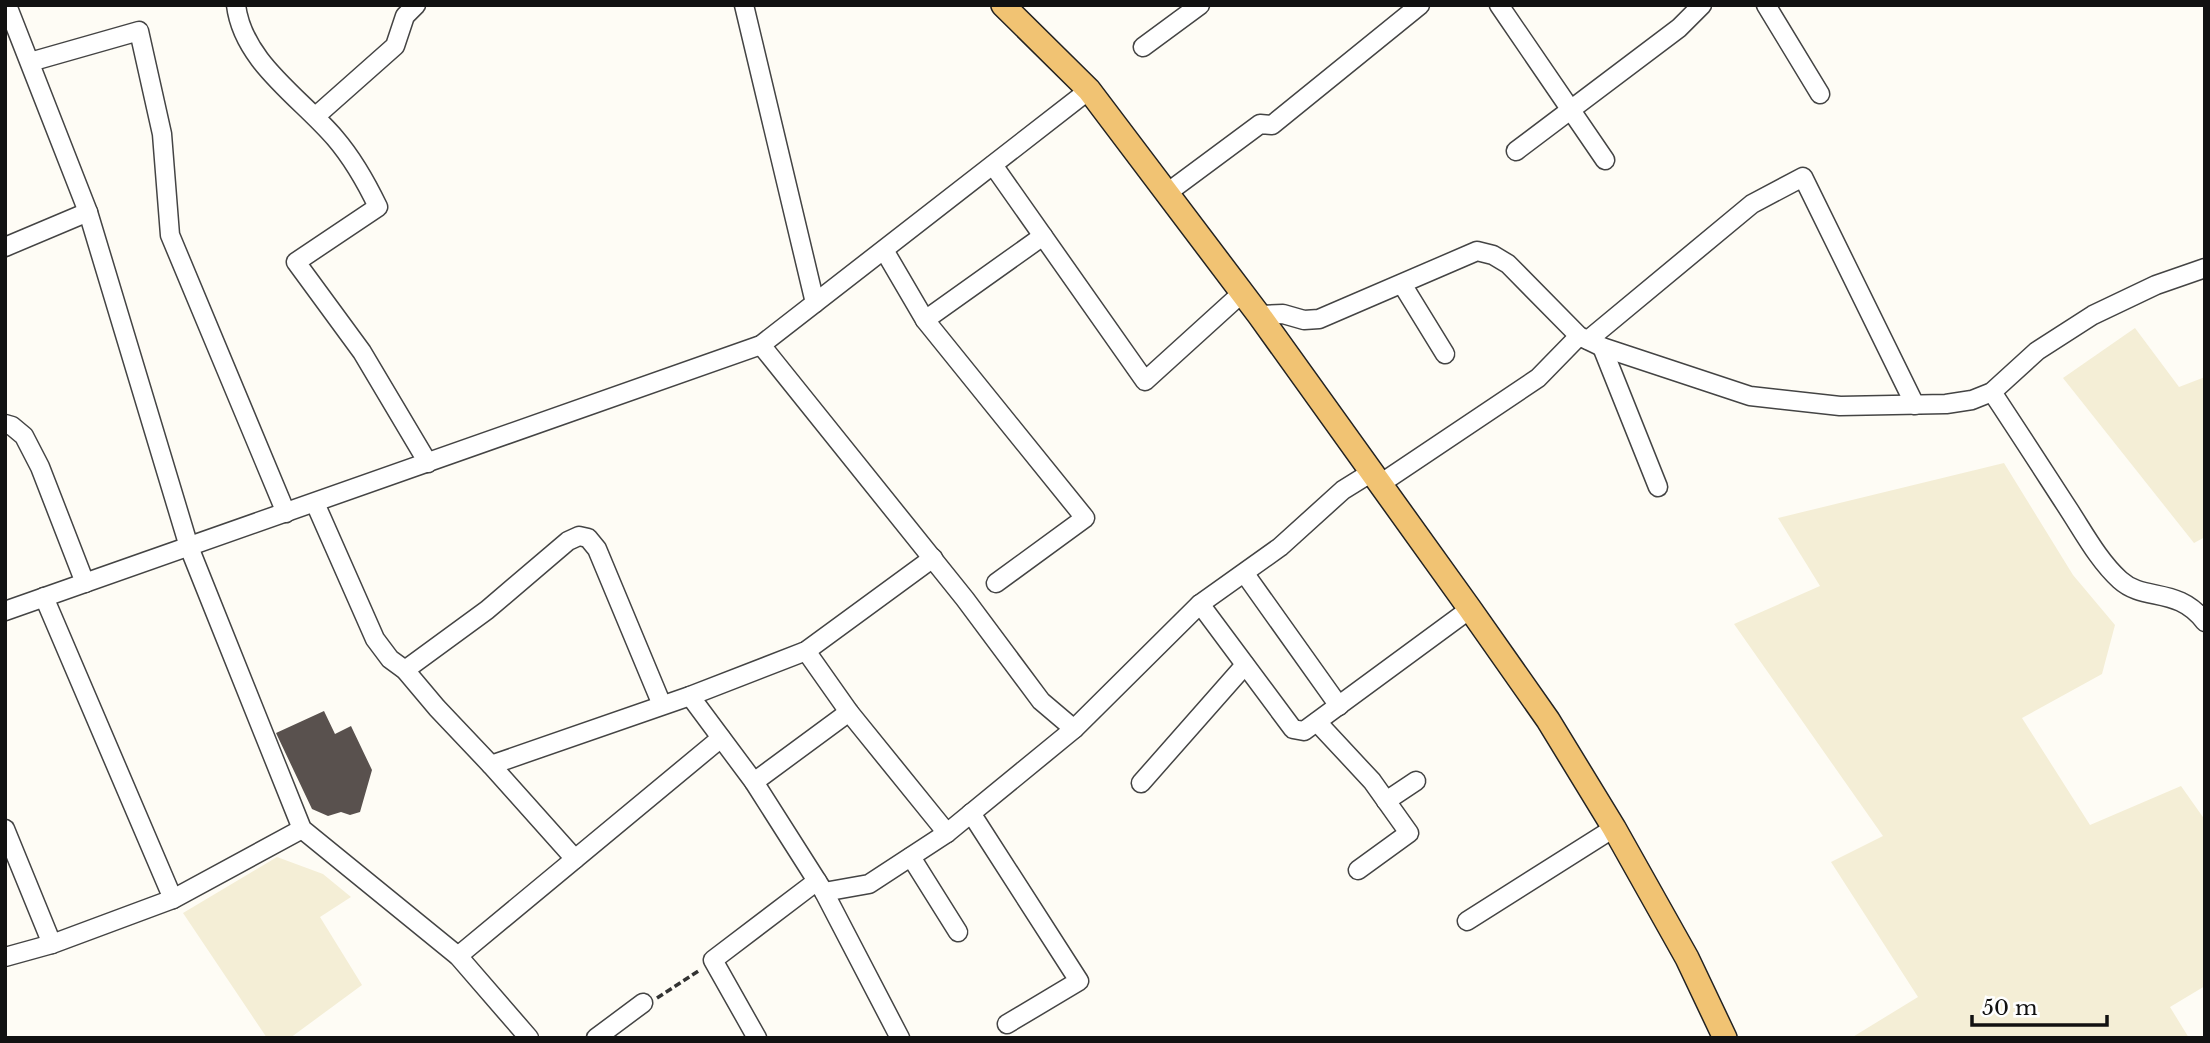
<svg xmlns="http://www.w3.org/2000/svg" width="2210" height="1043" font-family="'Libre Baskerville',serif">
	<rect width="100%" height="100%" fill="#fefcf5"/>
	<!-- farmland -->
	<g fill="#f4eed6">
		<path d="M2135,328L2179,387L2205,377V537L2194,543L2063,378Z"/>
		<path d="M2004,463L2073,575L2115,625L2102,674L2022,718L2090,825L2181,786L2205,820V986L2170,1007L2189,1038H1851L1918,997L1831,862L1883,836L1734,624L1820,586L1778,518Z"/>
		<path d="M277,857L323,874L351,897L320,917L362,985L290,1038H267L183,913Z"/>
	</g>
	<!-- building -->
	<path fill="#59514e" d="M324,711L335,734L351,726L372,770L360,812L350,815L341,812L328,816L312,809L276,733Z"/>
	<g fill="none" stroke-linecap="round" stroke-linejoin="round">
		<defs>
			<g id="minor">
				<path d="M7,5L88,212L189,547L302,829L458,956L529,1038"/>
				<path d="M236,5C243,62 300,97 335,138C353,159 366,182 378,207L296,262L362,352L428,463"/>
				<path d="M744,5L815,303"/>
				<path d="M1499,5L1605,160"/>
				<path d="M1766,5L1820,94"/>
				<path d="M1143,47L1200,5"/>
				<path d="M30,62L139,31L162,134L170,235L286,513"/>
				<path d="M316,116L395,46L405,16L416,5"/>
				<path d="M1516,151L1679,28L1702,5"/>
				<path d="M993,165L1145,381L1242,293"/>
				<path d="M1167,193L1260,124L1272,125L1420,5"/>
				<path d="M5,247L88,212"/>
				<path d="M884,250L925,320L1085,518L996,583"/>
				<path d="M1402,284L1445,354"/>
				<path d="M1259,315L1283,314L1304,320L1319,319L1477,251L1493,255L1508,264L1579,336L1602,347L1750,396L1840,406L1946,404L1972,400L1992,392L2037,351L2093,315L2156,285L2205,268"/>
				<path d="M925,320L1043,236"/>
				<path d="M1588,340L1752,204L1803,177L1915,405"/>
				<path d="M761,345L965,599L1041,701L1074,729"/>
				<path d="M1602,347L1658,487"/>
				<path d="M1992,392C2018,431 2043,470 2069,510C2084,533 2099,561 2120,580C2144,602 2178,586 2205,622"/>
				<path d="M5,424L12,426L24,436L40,467L85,583"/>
				<path d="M1380,484L1538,378L1579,336"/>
				<path d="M315,503L375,639L390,659L405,670L437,708L491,765L575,859"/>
				<path d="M1245,574L1339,706"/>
				<path d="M44,597L173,899"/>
				<path d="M1200,604L1293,729L1304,731L1470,609"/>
				<path d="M5,611L761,345L1089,90"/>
				<path d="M806,651L849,712L947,833"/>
				<path d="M405,670L487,610L568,541L579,536L588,538L597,549L662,705"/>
				<path d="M690,696L754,782L824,892L900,1038"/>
				<path d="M1317,722L1372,781L1409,833L1358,870"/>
				<path d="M491,765L690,696L806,651L933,558"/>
				<path d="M754,782L849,712"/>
				<path d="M1141,783L1245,665"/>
				<path d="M1386,801L1416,781"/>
				<path d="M971,813L1079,981L1007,1024"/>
				<path d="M5,829L52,944"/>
				<path d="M911,857L958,932"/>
				<path d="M824,892L869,884L947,833L1074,729L1200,604L1280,547L1343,490L1372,472"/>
				<path d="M1467,921L1614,828"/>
				<path d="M458,956L721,738"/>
				<path d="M5,957L52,944L173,899L302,829"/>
				<path d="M596,1038L643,1003"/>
				<path d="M757,1038L713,960L817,881"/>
			</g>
			<path id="major" d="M1003,5L1089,90L1259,315L1470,609L1548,720L1614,828L1687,958L1725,1038"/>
		</defs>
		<!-- minor casing -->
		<use href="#minor" stroke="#444" stroke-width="21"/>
		<!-- major casing -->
		<use href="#major" stroke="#222" stroke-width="26"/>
		<!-- path -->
		<path stroke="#333" stroke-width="3.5" stroke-dasharray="7 3.5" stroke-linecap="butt" d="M657,998L700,970"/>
		<!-- minor -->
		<use href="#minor" stroke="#fff" stroke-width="18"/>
		<!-- major -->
		<use href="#major" stroke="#f1c373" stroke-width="23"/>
	</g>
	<!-- border -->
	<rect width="2210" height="1043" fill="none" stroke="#111111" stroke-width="14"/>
	<!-- scale -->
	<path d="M1972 1015v10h135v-10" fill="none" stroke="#111111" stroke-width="3.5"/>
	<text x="1982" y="1015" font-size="21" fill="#111111" stroke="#ffffff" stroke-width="5" paint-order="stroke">50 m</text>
</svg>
